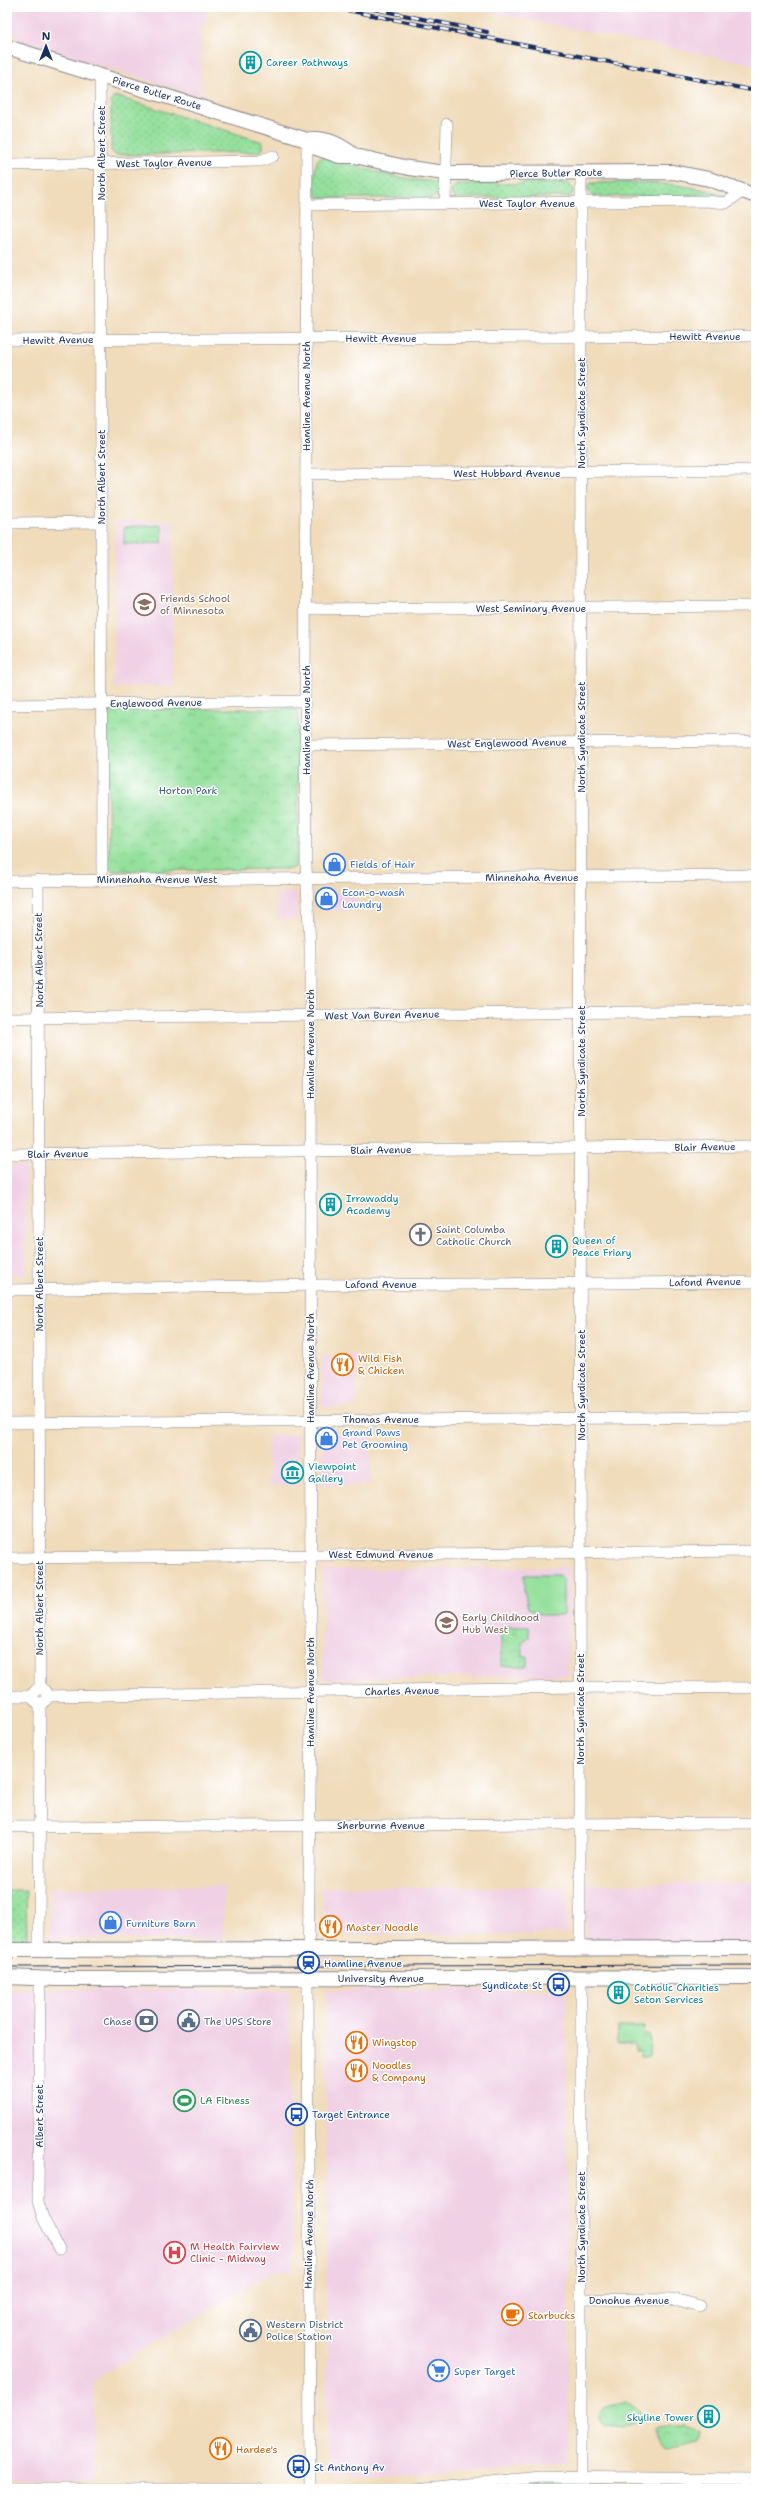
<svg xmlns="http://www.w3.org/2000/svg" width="763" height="2496" font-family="'Shantell Sans',sans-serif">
	<defs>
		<pattern id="grass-dots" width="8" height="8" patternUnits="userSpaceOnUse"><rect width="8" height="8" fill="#94e09c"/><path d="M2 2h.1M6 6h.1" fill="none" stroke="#7fc089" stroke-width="1.8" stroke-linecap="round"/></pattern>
		<pattern id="park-crowns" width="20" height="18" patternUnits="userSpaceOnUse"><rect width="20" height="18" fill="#94e09c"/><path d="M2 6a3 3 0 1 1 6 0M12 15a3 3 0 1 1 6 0" fill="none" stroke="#7fc089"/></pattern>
	</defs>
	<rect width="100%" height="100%" fill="#fff"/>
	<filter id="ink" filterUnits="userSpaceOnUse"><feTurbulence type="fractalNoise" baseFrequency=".025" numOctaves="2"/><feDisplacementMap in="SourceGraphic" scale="8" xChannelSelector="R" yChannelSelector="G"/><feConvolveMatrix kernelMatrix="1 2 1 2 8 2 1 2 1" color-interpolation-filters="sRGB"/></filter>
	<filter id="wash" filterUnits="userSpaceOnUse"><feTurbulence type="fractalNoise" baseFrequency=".012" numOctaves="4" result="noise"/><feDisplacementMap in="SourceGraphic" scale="16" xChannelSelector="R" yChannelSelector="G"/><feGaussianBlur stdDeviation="0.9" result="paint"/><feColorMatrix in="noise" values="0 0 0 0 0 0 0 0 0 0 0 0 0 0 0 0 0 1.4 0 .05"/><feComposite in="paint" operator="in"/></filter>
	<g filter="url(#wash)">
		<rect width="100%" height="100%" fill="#f0dbba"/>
		<!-- built -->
		<g fill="#f0d0e4">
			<path d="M7,7L207,8L205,23L201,28V97L15,39L16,32L7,29Z"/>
			<path d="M462,7H756V65Z"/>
			<path d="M115,521H173V686L114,687Z"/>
			<path d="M276,893H297V919H277Z"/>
			<path d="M322,893H356V910L322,911Z"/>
			<rect x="7" y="1166" width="19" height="109"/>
			<path d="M357,1355L356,1407H322V1356Z"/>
			<path d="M322,1434H370L371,1485H322Z"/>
			<path d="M268,1435H297L298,1486H268Z"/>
			<path d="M569,1567L568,1675L323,1679L322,1570Z"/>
			<path d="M756,1883V1942L586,1943L585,1884Z"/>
			<path d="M224,1886L223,1940L50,1939V1888Z"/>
			<path d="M322,1887H567L568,1934L323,1935Z"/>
			<path d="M7,1989L289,1990L293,2271L274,2270L106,2372L93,2382L95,2481H7Z"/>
			<path d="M566,1989L569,2466L505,2467L469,2474L327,2473L326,1990Z"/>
		</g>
		<!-- grass -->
		<g fill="url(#grass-dots)" stroke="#58887d">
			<path d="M115,96L263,142V149L260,152L116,155L111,151V101Z"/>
			<path d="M323,157L391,176L434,182L439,187L438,195L431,198H319C312,192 314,167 318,159Z"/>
			<path d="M568,183L574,190L570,197L457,198L453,197L450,191L457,184Z"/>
			<path d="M592,183C639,182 683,181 729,197L719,200L709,195L593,197L587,189L588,185Z"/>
			<path d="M7,1890H26L27,1940H7Z"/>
			<path d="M552,2484L742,2485L756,2486V2489H488L487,2487Z"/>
		</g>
		<!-- park -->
		<g fill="url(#park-crowns)" stroke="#58887d">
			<path d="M162,525V543L124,544V527Z"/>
			<path d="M289,707L297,710L298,716V845L295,867L291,869L114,871L110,869L107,862L109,857L107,712L113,709H282Z"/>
			<path d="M501,1627H529V1637L522,1642L523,1656H527V1666H501Z"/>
			<path d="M618,2027H645L644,2035H650L649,2056H640V2051H635L634,2044H617Z"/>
			<path d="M627,2402L633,2404L641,2412L636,2423L622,2428L604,2426C586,2406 616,2405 627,2402Z"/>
			<path d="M685,2425L700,2433L697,2442L666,2449L661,2447L655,2437L654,2428C663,2424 675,2428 685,2425Z"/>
		</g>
		<!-- pitch -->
		<path fill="#94e09c" stroke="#58887d" d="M524,1575H559L563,1579V1615H542L528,1608L524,1590Z"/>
	</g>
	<g filter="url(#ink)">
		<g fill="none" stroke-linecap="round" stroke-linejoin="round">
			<defs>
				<g id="minor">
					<path d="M100,76L102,879"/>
					<path d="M307,140L305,701L306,866L310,946L311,1706L308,1979L310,2489"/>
					<path d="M7,165L260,161L273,156"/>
					<path d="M445,204L447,124"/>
					<path d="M307,205L706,201L726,203L743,191"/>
					<path d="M7,340L756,336"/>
					<path d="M306,474L756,470"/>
					<path d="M7,523L101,522"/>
					<path d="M306,609L756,606"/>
					<path d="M7,705L305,701"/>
					<path d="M306,745L756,741"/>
					<path d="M38,880L40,1688"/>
					<path d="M7,881L756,875"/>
					<path d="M7,1018L756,1011"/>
					<path d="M7,1154L756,1146"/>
					<path d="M7,1290L320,1285L756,1282"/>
					<path d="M7,1423L756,1417"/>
					<path d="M7,1558L756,1551"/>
					<circle cx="40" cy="1696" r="7"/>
					<path d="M7,1696H33"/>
					<path d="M47,1696L580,1687L756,1688"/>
					<path d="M7,1827L756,1823"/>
					<path d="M580,1948L581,173"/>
					<path d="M39,1949L40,1703"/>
					<path d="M40,1979L38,2201L43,2218L59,2249"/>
					<path d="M581,2299L678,2300L700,2306"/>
					<path d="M581,2476V1977"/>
					<path d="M12,2489H258"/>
					<path d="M415,2489L541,2477L756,2479"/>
				</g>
				<g id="major">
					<path d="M7,47L307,140L316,148L339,156H355L409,168L445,173L673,172L709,179L756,196"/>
					<path d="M307,140C325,136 341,145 355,156"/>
					<path d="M7,1950L756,1948"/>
					<path d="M7,1977L57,1979L756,1977"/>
				</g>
			</defs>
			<!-- minor casing -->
			<use href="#minor" stroke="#86858c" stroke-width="12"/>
			<!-- major casing -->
			<use href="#major" stroke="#86858c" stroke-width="16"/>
			<!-- minor -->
			<use href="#minor" stroke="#fff" stroke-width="11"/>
			<!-- major -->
			<use href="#major" stroke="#fff" stroke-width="14"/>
			<!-- tram -->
			<path stroke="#1b2f5e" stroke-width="1" d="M7,1967L756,1965"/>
			<defs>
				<g id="rail">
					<path d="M331,7L756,91"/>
					<path d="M364,7L487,32"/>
				</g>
			</defs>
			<!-- rail casing -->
			<use href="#rail" stroke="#1b2f5e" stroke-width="4"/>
			<!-- rail -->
			<use href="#rail" stroke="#fff" stroke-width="2.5" stroke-dasharray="8" stroke-linecap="butt"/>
		</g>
	</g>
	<!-- icons -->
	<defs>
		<symbol id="building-ring" viewBox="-11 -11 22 22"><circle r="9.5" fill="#fff" stroke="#0f9aa8" stroke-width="1.5"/><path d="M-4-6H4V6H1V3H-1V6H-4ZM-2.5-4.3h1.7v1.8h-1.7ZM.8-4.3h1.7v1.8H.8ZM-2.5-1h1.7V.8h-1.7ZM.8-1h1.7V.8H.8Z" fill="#0f9aa8"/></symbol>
		<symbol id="school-ring" viewBox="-11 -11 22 22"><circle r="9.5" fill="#fff" stroke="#8d6e63" stroke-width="1.5"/><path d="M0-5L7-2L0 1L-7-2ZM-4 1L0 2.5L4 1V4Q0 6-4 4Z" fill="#8d6e63"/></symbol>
		<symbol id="shop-ring" viewBox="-11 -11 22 22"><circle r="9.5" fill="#fff" stroke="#3f7fe0" stroke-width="1.5"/><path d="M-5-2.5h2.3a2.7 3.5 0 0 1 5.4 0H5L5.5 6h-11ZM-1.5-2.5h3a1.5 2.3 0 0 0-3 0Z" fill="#3f7fe0"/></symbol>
		<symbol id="church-ring" viewBox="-11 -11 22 22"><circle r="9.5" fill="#fff" stroke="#6b7280" stroke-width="1.5"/><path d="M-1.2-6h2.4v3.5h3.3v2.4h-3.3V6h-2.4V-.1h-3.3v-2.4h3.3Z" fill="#6b7280"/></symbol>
		<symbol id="restaurant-ring" viewBox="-11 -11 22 22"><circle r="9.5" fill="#fff" stroke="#e8710a" stroke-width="1.5"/><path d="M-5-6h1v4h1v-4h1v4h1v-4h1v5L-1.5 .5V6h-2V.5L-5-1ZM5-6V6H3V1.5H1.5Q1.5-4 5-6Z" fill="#e8710a"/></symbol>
		<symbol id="museum-ring" viewBox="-11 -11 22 22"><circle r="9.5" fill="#fff" stroke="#0f9aa8" stroke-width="1.5"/><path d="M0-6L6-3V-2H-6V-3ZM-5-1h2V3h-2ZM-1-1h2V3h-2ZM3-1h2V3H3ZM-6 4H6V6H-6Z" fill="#0f9aa8"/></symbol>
		<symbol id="station-ring" viewBox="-11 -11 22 22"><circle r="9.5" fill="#fff" stroke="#1a4fb4" stroke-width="1.5"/><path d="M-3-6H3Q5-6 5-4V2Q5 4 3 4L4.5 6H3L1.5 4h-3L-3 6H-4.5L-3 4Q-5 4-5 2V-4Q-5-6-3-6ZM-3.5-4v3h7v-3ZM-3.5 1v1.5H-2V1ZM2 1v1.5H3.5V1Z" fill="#1a4fb4"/></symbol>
		<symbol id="bus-ring" viewBox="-11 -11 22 22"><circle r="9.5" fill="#fff" stroke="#1a4fb4" stroke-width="1.5"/><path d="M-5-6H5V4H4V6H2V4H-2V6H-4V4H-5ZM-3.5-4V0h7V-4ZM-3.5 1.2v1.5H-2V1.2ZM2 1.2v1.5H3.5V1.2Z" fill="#1a4fb4"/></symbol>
		<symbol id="bank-ring" viewBox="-11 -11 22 22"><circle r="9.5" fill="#fff" stroke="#5c6f8a" stroke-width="1.5"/><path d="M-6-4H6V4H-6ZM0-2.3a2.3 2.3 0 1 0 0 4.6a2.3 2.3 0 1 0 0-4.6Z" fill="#5c6f8a"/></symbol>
		<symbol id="civic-ring" viewBox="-11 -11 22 22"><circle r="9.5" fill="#fff" stroke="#5c6f8a" stroke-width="1.5"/><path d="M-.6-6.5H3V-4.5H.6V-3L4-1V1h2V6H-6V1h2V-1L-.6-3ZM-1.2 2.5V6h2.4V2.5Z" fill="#5c6f8a"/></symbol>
		<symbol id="stadium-ring" viewBox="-11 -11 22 22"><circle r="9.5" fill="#fff" stroke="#2e9e5b" stroke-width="1.5"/><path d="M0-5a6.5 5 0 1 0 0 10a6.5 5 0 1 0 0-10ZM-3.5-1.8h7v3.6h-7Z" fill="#2e9e5b"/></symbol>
		<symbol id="hospital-ring" viewBox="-11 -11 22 22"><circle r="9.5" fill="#fff" stroke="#e0444e" stroke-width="1.5"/><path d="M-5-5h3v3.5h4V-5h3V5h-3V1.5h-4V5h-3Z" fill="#e0444e"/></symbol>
		<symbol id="cafe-ring" viewBox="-11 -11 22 22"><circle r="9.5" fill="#fff" stroke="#e8710a" stroke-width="1.5"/><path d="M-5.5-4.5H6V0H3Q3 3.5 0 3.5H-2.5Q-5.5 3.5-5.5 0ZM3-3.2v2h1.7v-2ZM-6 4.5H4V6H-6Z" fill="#e8710a"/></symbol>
		<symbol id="supermarket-ring" viewBox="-11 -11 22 22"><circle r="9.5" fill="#fff" stroke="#3f7fe0" stroke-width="1.5"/><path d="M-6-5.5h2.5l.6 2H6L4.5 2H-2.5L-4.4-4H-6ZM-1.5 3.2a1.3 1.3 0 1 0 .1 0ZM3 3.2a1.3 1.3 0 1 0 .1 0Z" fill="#3f7fe0"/></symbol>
	</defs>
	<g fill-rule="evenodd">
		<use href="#building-ring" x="238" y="50" width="25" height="25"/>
		<use href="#school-ring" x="132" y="592" width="25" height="25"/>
		<use href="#shop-ring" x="322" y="852" width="25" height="25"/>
		<use href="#shop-ring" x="314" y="886" width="25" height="25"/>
		<use href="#building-ring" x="318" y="1192" width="25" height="25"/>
		<use href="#church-ring" x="408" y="1222" width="25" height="25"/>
		<use href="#building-ring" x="544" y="1234" width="25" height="25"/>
		<use href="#restaurant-ring" x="330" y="1352" width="25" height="25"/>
		<use href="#shop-ring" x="314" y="1426" width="25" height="25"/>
		<use href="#museum-ring" x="280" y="1460" width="25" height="25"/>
		<use href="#school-ring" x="434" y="1610" width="25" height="25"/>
		<use href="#shop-ring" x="98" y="1910" width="25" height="25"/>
		<use href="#restaurant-ring" x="318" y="1914" width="25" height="25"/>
		<use href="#station-ring" x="296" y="1950" width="25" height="25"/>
		<use href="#bus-ring" x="546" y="1972" width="25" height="25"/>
		<use href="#building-ring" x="606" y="1980" width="25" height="25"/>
		<use href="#bank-ring" x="134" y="2008" width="25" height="25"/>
		<use href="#civic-ring" x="176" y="2008" width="25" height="25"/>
		<use href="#restaurant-ring" x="344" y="2030" width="25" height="25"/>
		<use href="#restaurant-ring" x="344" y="2058" width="25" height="25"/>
		<use href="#stadium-ring" x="172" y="2088" width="25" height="25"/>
		<use href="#bus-ring" x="284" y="2102" width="25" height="25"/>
		<use href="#hospital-ring" x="162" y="2240" width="25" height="25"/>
		<use href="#cafe-ring" x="500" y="2302" width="25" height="25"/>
		<use href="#civic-ring" x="238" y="2318" width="25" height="25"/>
		<use href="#supermarket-ring" x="426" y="2358" width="25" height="25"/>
		<use href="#building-ring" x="696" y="2404" width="25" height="25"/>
		<use href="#restaurant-ring" x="208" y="2436" width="25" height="25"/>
		<use href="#bus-ring" x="286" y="2454" width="25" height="25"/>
	</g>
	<g text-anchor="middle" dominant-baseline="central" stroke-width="3" stroke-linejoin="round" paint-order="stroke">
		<!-- culture labels -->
		<g font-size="10" fill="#0d838f" stroke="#fff" text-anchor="start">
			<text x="266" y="62">Career Pathways</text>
			<text x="346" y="1198">Irrawaddy<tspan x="346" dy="12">Academy</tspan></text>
			<text x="572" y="1240">Queen of<tspan x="572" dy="12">Peace Friary</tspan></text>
			<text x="308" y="1466">Viewpoint<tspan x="308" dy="12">Gallery</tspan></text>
			<text x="634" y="1987">Catholic Charities<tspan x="634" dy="12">Seton Services</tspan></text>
			<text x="694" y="2417" text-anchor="end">Skyline Tower</text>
		</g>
		<!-- street labels -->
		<g font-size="10" fill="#1b2f5e" stroke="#fff">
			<text transform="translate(157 93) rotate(17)">Pierce Butler Route</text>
			<text transform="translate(101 153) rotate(-90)">North Albert Street</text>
			<text transform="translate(164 163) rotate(-1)">West Taylor Avenue</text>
			<text transform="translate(556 173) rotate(-1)">Pierce Butler Route</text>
			<text x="527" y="203">West Taylor Avenue</text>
			<text x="705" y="336">Hewitt Avenue</text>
			<text x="381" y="338">Hewitt Avenue</text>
			<text transform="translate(58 340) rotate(-1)">Hewitt Avenue</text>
			<text transform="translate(306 396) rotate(-90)">Hamline Avenue North</text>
			<text transform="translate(581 413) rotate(-90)">North Syndicate Street</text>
			<text x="507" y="473">West Hubbard Avenue</text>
			<text transform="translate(101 477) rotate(-90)">North Albert Street</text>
			<text x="531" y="608">West Seminary Avenue</text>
			<text transform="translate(156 703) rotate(-1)">Englewood Avenue</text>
			<text transform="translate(306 720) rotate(-90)">Hamline Avenue North</text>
			<text transform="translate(581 737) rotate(-90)">North Syndicate Street</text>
			<text transform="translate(507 743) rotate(-1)">West Englewood Avenue</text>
			<text x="532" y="877">Minnehaha Avenue</text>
			<text x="157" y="879">Minnehaha Avenue West</text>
			<text transform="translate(39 960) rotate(-91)">North Albert Street</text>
			<text transform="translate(382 1015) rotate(-1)">West Van Buren Avenue</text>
			<text transform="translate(310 1044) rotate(-90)">Hamline Avenue North</text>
			<text transform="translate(581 1061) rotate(-90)">North Syndicate Street</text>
			<text transform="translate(705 1147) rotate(-1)">Blair Avenue</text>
			<text transform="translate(381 1150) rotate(-1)">Blair Avenue</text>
			<text transform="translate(58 1154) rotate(-1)">Blair Avenue</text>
			<text transform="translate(705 1282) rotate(-1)">Lafond Avenue</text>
			<text transform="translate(39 1284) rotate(-90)">North Albert Street</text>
			<text x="381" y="1284">Lafond Avenue</text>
			<text transform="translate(310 1368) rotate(-90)">Hamline Avenue North</text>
			<text transform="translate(581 1385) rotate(-90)">North Syndicate Street</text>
			<text x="381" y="1419">Thomas Avenue</text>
			<text x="381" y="1554">West Edmund Avenue</text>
			<text transform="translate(39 1608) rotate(-90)">North Albert Street</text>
			<text transform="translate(402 1691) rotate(-1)">Charles Avenue</text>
			<text transform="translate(310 1692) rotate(-90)">Hamline Avenue North</text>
			<text transform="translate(580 1709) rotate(-90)">North Syndicate Street</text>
			<text x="381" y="1825">Sherburne Avenue</text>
			<text x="381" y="1978">University Avenue</text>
			<text transform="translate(39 2116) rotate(-90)">Albert Street</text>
			<text transform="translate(581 2227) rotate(-90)">North Syndicate Street</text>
			<text transform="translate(309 2234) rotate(-89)">Hamline Avenue North</text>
			<text x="629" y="2300">Donohue Avenue</text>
		</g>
		<!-- education labels -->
		<g font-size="10" fill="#785e54" stroke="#fff" text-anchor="start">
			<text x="160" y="598">Friends School<tspan x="160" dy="12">of Minnesota</tspan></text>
			<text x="462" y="1617">Early Childhood<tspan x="462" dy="12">Hub West</tspan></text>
		</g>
		<!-- park labels -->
		<g font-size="10" fill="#395b6e" stroke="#fff">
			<text x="188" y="790">Horton Park</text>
		</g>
		<!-- shop labels -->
		<g font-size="10" fill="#366cbe" stroke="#fff" text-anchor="start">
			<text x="350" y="864">Fields of Hair</text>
			<text x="342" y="892">Econ-o-wash<tspan x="342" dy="12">Laundry</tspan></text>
			<text x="342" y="1432">Grand Paws<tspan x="342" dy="12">Pet Grooming</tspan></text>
			<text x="126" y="1923">Furniture Barn</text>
			<text x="454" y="2371">Super Target</text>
		</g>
		<!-- worship labels -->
		<g font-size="10" fill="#5b616d" stroke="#fff" text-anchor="start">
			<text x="436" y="1229">Saint Columba<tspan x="436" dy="12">Catholic Church</tspan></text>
		</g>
		<!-- food labels -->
		<g font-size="10" fill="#c56008" stroke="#fff" text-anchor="start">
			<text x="358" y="1358">Wild Fish<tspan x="358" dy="12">&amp; Chicken</tspan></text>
			<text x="346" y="1927">Master Noodle</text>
			<text x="372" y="2042">Wingstop</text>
			<text x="372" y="2065">Noodles<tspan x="372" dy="12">&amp; Company</tspan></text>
			<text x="528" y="2315">Starbucks</text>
			<text x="236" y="2449">Hardee's</text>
		</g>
		<!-- transit labels -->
		<g font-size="10" fill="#164399" stroke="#fff" text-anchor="start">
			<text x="324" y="1963">Hamline Avenue</text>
			<text x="542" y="1985" text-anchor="end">Syndicate St</text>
			<text x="312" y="2114">Target Entrance</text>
			<text x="314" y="2467">St Anthony Av</text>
		</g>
		<!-- service labels -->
		<g font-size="10" fill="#4e5e75" stroke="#fff" text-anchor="start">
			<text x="132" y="2021" text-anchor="end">Chase</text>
			<text x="204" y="2021">The UPS Store</text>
			<text x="266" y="2324">Western District<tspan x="266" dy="12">Police Station</tspan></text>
		</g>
		<!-- leisure labels -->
		<g font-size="10" fill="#27864d" stroke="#fff" text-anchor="start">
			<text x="200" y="2100">LA Fitness</text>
		</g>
		<!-- health labels -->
		<g font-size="10" fill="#be3a42" stroke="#fff" text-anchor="start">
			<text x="190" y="2246">M Health Fairview<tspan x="190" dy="12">Clinic - Midway</tspan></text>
		</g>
	</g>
	<!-- margin -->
	<rect width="763" height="2496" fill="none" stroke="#fff" stroke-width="24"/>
	<!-- north arrow -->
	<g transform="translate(46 46)" stroke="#ffffff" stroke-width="3" paint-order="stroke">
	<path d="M0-3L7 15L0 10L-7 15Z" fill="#1b2f5e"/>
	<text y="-6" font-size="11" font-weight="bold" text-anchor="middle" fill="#1b2f5e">N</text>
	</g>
</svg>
